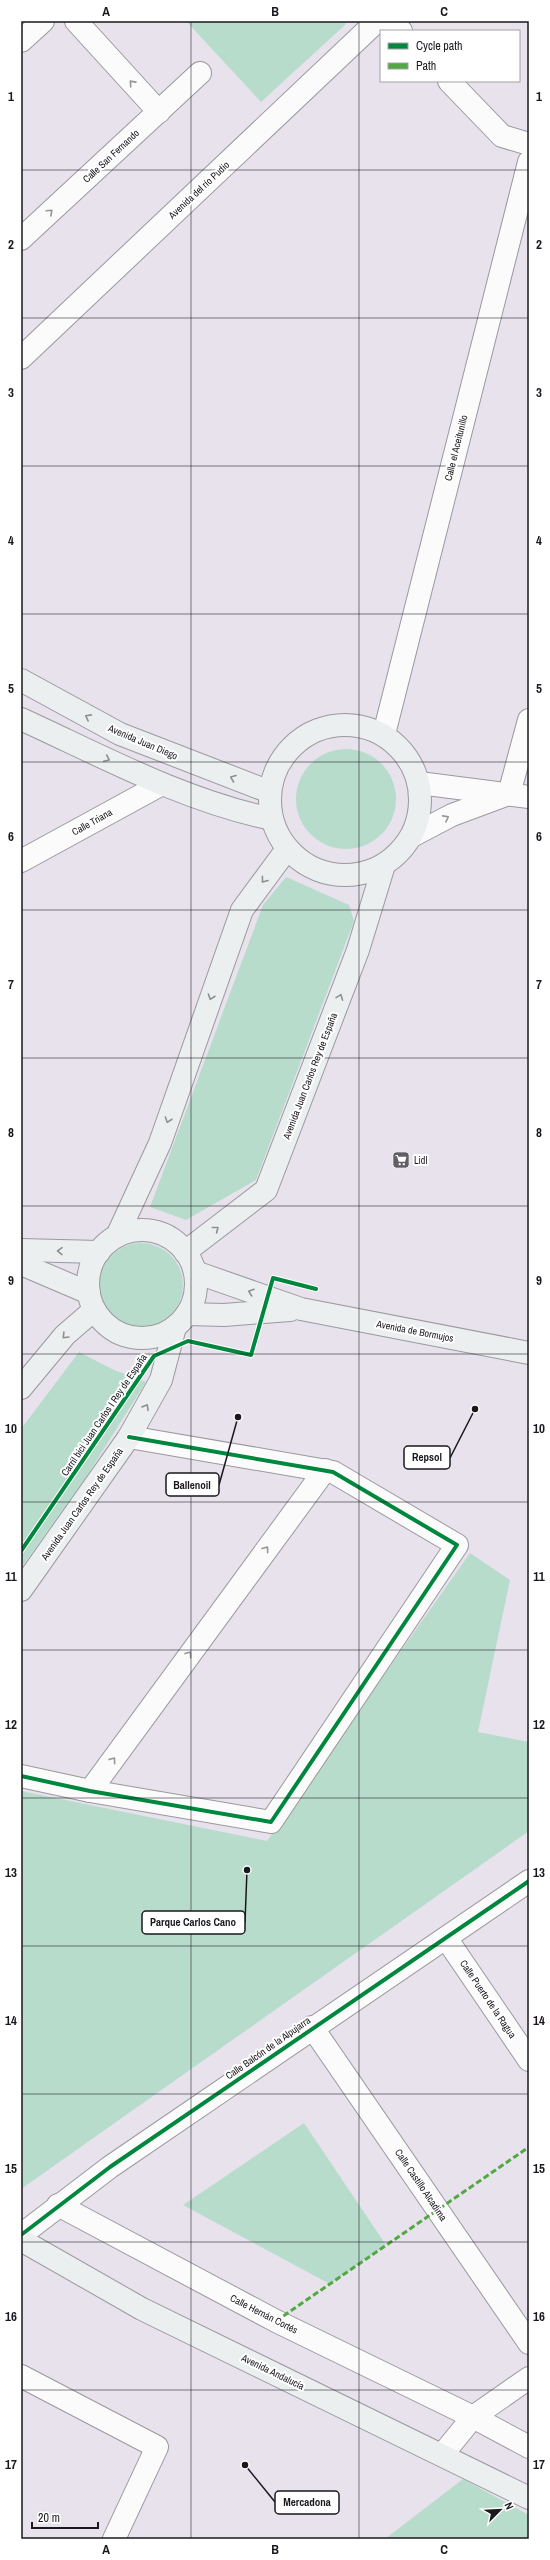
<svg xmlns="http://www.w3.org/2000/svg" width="550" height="2560" font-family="'Archivo Narrow',sans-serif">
	<rect width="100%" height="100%" fill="#e7e2ec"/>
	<!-- green -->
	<g fill="#b8dccc">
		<path d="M186,21H343L346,24L261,102Z"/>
		<circle cx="346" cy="799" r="50"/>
		<path d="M286,877L349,905L354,921L256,1180L186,1220L150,1207L263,905Z"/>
		<circle cx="141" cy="1285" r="42"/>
		<path d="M79,1352L114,1370L146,1382L86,1477L21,1568V1429Z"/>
		<path d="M470,1553L510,1580L478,1732L529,1742V1831L21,2189V1791L267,1841Z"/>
		<path d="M304,2123L386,2245L330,2284L183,2205Z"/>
		<path d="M463,2479L529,2515V2539H385Z"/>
	</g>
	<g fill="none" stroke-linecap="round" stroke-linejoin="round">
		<defs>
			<g id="street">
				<path d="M76,21L159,112"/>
				<path d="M391,21L401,31"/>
				<path d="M21,41L43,21"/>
				<path d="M449,81L502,136L529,144"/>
				<path d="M21,239L200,73"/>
				<path d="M21,358L377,21"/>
				<path d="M384,734L529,162"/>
				<path d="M419,783L529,797"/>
				<path d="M509,794L529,720"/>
				<path d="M412,836L452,815L506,795"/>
				<path d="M21,861L162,784"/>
				<path d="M21,1776L90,1791L271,1822L457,1545L333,1472L129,1437"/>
				<path d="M90,1791L325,1470"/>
				<path d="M446,1938L529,2060"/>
				<path d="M312,2027L529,2343"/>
				<path d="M58,2205L276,2321L473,2417L529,2447"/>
				<path d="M21,2235L110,2167L529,1881"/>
				<path d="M21,2376L157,2447L114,2539"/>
				<path d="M442,2455L473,2417L529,2378"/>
			</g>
			<g id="secondary">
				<path d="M21,680L120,734L270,792"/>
				<path d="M21,719C102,756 184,801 272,819"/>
				<circle cx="345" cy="800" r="75"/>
				<circle cx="142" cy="1284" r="54"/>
				<path d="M117,1236L160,1143L242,910L287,849"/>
				<path d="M21,1250L99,1252"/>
				<path d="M185,1252L266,1190L358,950L384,865"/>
				<path d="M21,1264L89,1293"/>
				<path d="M195,1272L301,1309L529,1353"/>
				<path d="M187,1314L224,1315L290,1310"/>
				<path d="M21,1388L65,1335L94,1310"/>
				<path d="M21,1590L129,1437L161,1380L175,1327"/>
				<path d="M21,2240L142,2309L529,2498"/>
			</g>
		</defs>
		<!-- street casing -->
		<use href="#street" stroke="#9b989f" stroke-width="24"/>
		<!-- secondary casing -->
		<use href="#secondary" stroke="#9b989f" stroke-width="24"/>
		<!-- street -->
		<use href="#street" stroke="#fbfbfc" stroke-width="22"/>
		<!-- secondary -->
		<use href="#secondary" stroke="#ecefef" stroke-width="22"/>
		<!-- quiet -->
		<path stroke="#52a943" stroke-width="3" stroke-dasharray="6 3" stroke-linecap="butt" d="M276,2321L529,2147"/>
		<defs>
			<g id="cycleway">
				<path d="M21,1551L154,1356L188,1341L251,1355L273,1278L316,1289"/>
				<path d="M21,1776L90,1791L271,1822L457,1545L333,1472L129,1437"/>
				<path d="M21,2235L110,2167L529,1881"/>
			</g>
		</defs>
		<!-- cycleway casing -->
		<use href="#cycleway" stroke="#fff" stroke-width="6"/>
		<!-- cycleway -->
		<use href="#cycleway" stroke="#00873e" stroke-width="4"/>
	</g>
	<!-- one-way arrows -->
	<defs><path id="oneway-chevron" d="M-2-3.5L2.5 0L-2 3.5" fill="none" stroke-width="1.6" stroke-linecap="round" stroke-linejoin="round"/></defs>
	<g stroke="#969498">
		<use href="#oneway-chevron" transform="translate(132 83) rotate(-132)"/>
		<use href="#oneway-chevron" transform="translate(50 212) rotate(-43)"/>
		<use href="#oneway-chevron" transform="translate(446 818) rotate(-28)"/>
		<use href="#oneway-chevron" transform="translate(266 1549) rotate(-54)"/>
		<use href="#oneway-chevron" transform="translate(189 1654) rotate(-54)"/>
		<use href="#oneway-chevron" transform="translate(113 1760) rotate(-54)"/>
	</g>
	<g stroke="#8e8e90">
		<use href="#oneway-chevron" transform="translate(88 717) rotate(-152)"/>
		<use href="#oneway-chevron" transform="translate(107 759) rotate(25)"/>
		<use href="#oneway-chevron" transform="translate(233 778) rotate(-159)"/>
		<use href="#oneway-chevron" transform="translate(264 880) rotate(127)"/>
		<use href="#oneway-chevron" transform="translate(211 997) rotate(109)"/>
		<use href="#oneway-chevron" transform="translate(340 997) rotate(-69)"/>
		<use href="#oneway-chevron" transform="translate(168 1120) rotate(109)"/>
		<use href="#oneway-chevron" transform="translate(216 1229) rotate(-38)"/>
		<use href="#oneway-chevron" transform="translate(60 1251) rotate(-179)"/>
		<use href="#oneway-chevron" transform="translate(251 1292) rotate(-161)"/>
		<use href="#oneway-chevron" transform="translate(65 1336) rotate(134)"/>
		<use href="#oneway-chevron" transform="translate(146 1407) rotate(-60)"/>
	</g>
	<!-- grid -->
	<path fill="none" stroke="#1a171d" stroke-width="1" stroke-opacity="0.55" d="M191,21V2539M359,21V2539M21,170H529M21,318H529M21,466H529M21,614H529M21,762H529M21,910H529M21,1058H529M21,1206H529M21,1354H529M21,1502H529M21,1650H529M21,1798H529M21,1946H529M21,2094H529M21,2242H529M21,2390H529"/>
	<!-- icons -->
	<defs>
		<symbol id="supermarket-square" viewBox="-11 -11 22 22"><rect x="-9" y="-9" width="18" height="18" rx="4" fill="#625e65" stroke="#fff"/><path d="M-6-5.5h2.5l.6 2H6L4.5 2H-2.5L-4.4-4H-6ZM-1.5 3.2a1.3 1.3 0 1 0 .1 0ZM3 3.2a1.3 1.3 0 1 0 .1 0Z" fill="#fff"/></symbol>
	</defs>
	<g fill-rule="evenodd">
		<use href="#supermarket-square" x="391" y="1150" width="20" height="20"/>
	</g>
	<g text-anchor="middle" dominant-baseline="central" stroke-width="4" stroke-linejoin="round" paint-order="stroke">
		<!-- street labels -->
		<g font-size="10" fill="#1a171d" stroke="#fff">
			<text transform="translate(111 156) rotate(-43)">Calle San Fernando</text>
			<text transform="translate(199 190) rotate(-43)">Avenida del río Pudio</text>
			<text transform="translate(456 448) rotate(-76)">Calle el Aceitunillo</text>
			<text transform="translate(143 742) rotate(23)">Avenida Juan Diego</text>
			<text transform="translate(92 822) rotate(-29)">Calle Triana</text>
			<text transform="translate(310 1076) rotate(-69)">Avenida Juan Carlos Rey de España</text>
			<text transform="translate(415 1331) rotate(11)">Avenida de Bormujos</text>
			<text transform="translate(104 1415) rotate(-56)">Carril bici Juan Carlos I Rey de España</text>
			<text transform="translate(82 1504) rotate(-55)">Avenida Juan Carlos Rey de España</text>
			<text transform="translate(488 1999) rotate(56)">Calle Puerto de la Ragua</text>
			<text transform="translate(268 2048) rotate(-35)">Calle Balcón de la Alpujarra</text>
			<text transform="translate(421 2185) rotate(56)">Calle Castillo Alcadima</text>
			<text transform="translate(264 2314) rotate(27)">Calle Hernán Cortés</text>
			<text transform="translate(273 2372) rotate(26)">Avenida Andalucía</text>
		</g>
		<!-- poi labels -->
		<g font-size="10" fill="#1a171d" stroke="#fff" text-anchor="start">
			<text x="414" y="1160">Lidl</text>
		</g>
	</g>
	<!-- callouts -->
	<path fill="none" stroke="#1a171d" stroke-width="1.5" d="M475 1409L450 1458M238 1417L219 1485M247 1870L245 1922M245 2465L275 2502"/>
	<g fill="#1a171d" stroke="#fff" stroke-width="1.5">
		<circle cx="475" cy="1409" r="4"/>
		<circle cx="238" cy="1417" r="4"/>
		<circle cx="247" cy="1870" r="4"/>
		<circle cx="245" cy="2465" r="4"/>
	</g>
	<g fill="#fff" stroke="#1a171d" stroke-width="1.5">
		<rect x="404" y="1446" width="46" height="23" rx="4"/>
		<rect x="166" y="1473" width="53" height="23" rx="4"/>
		<rect x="142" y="1911" width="103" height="23" rx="4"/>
		<rect x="275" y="2491" width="64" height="23" rx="4"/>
	</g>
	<g font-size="11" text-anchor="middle" font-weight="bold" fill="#1a171d">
		<text x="427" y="1461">Repsol</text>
		<text x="192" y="1489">Ballenoil</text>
		<text x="193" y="1926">Parque Carlos Cano</text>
		<text x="307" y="2506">Mercadona</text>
	</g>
	<!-- border -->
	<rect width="550" height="2560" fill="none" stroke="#ffffff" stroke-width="44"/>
	<!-- legend -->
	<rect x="380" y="30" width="140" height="52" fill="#ffffff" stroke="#a3a2a5"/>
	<rect x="388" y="43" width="20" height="6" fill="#00873e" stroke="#a3a2a5"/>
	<text x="416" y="50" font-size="12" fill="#1a171d">Cycle path</text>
	<rect x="388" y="63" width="20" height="6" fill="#52a943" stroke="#a3a2a5"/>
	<text x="416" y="70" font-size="12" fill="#1a171d">Path</text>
	<!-- north arrow -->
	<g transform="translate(500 2510) rotate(66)" stroke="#ffffff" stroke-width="3" paint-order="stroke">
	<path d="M0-3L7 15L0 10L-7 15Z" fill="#1a171d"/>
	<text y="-6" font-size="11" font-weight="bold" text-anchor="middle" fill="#1a171d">N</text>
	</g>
	<!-- scale -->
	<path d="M32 2522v6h66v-6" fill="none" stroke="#1a171d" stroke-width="2"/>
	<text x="38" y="2522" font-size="12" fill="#1a171d" stroke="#ffffff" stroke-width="3" paint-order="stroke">20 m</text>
	<rect x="22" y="22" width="506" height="2516" fill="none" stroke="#1a171d" stroke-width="1.5"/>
	<g font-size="13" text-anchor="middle" font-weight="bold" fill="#1a171d">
		<text x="106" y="16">A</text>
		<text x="275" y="16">B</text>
		<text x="444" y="16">C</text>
		<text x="11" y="101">1</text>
		<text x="539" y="101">1</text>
		<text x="11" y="249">2</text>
		<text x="539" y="249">2</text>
		<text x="11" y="397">3</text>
		<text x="539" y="397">3</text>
		<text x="11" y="545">4</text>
		<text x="539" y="545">4</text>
		<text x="11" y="693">5</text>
		<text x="539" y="693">5</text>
		<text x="11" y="841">6</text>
		<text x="539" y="841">6</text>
		<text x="11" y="989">7</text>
		<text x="539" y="989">7</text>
		<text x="11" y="1137">8</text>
		<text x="539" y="1137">8</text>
		<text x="11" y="1285">9</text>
		<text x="539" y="1285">9</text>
		<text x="11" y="1433">10</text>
		<text x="539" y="1433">10</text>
		<text x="11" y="1581">11</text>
		<text x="539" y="1581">11</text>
		<text x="11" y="1729">12</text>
		<text x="539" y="1729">12</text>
		<text x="11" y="1877">13</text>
		<text x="539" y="1877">13</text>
		<text x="11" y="2025">14</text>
		<text x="539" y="2025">14</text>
		<text x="11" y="2173">15</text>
		<text x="539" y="2173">15</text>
		<text x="11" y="2321">16</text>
		<text x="539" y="2321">16</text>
		<text x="11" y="2469">17</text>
		<text x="539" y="2469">17</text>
		<text x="106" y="2554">A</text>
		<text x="275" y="2554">B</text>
		<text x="444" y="2554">C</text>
	</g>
</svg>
